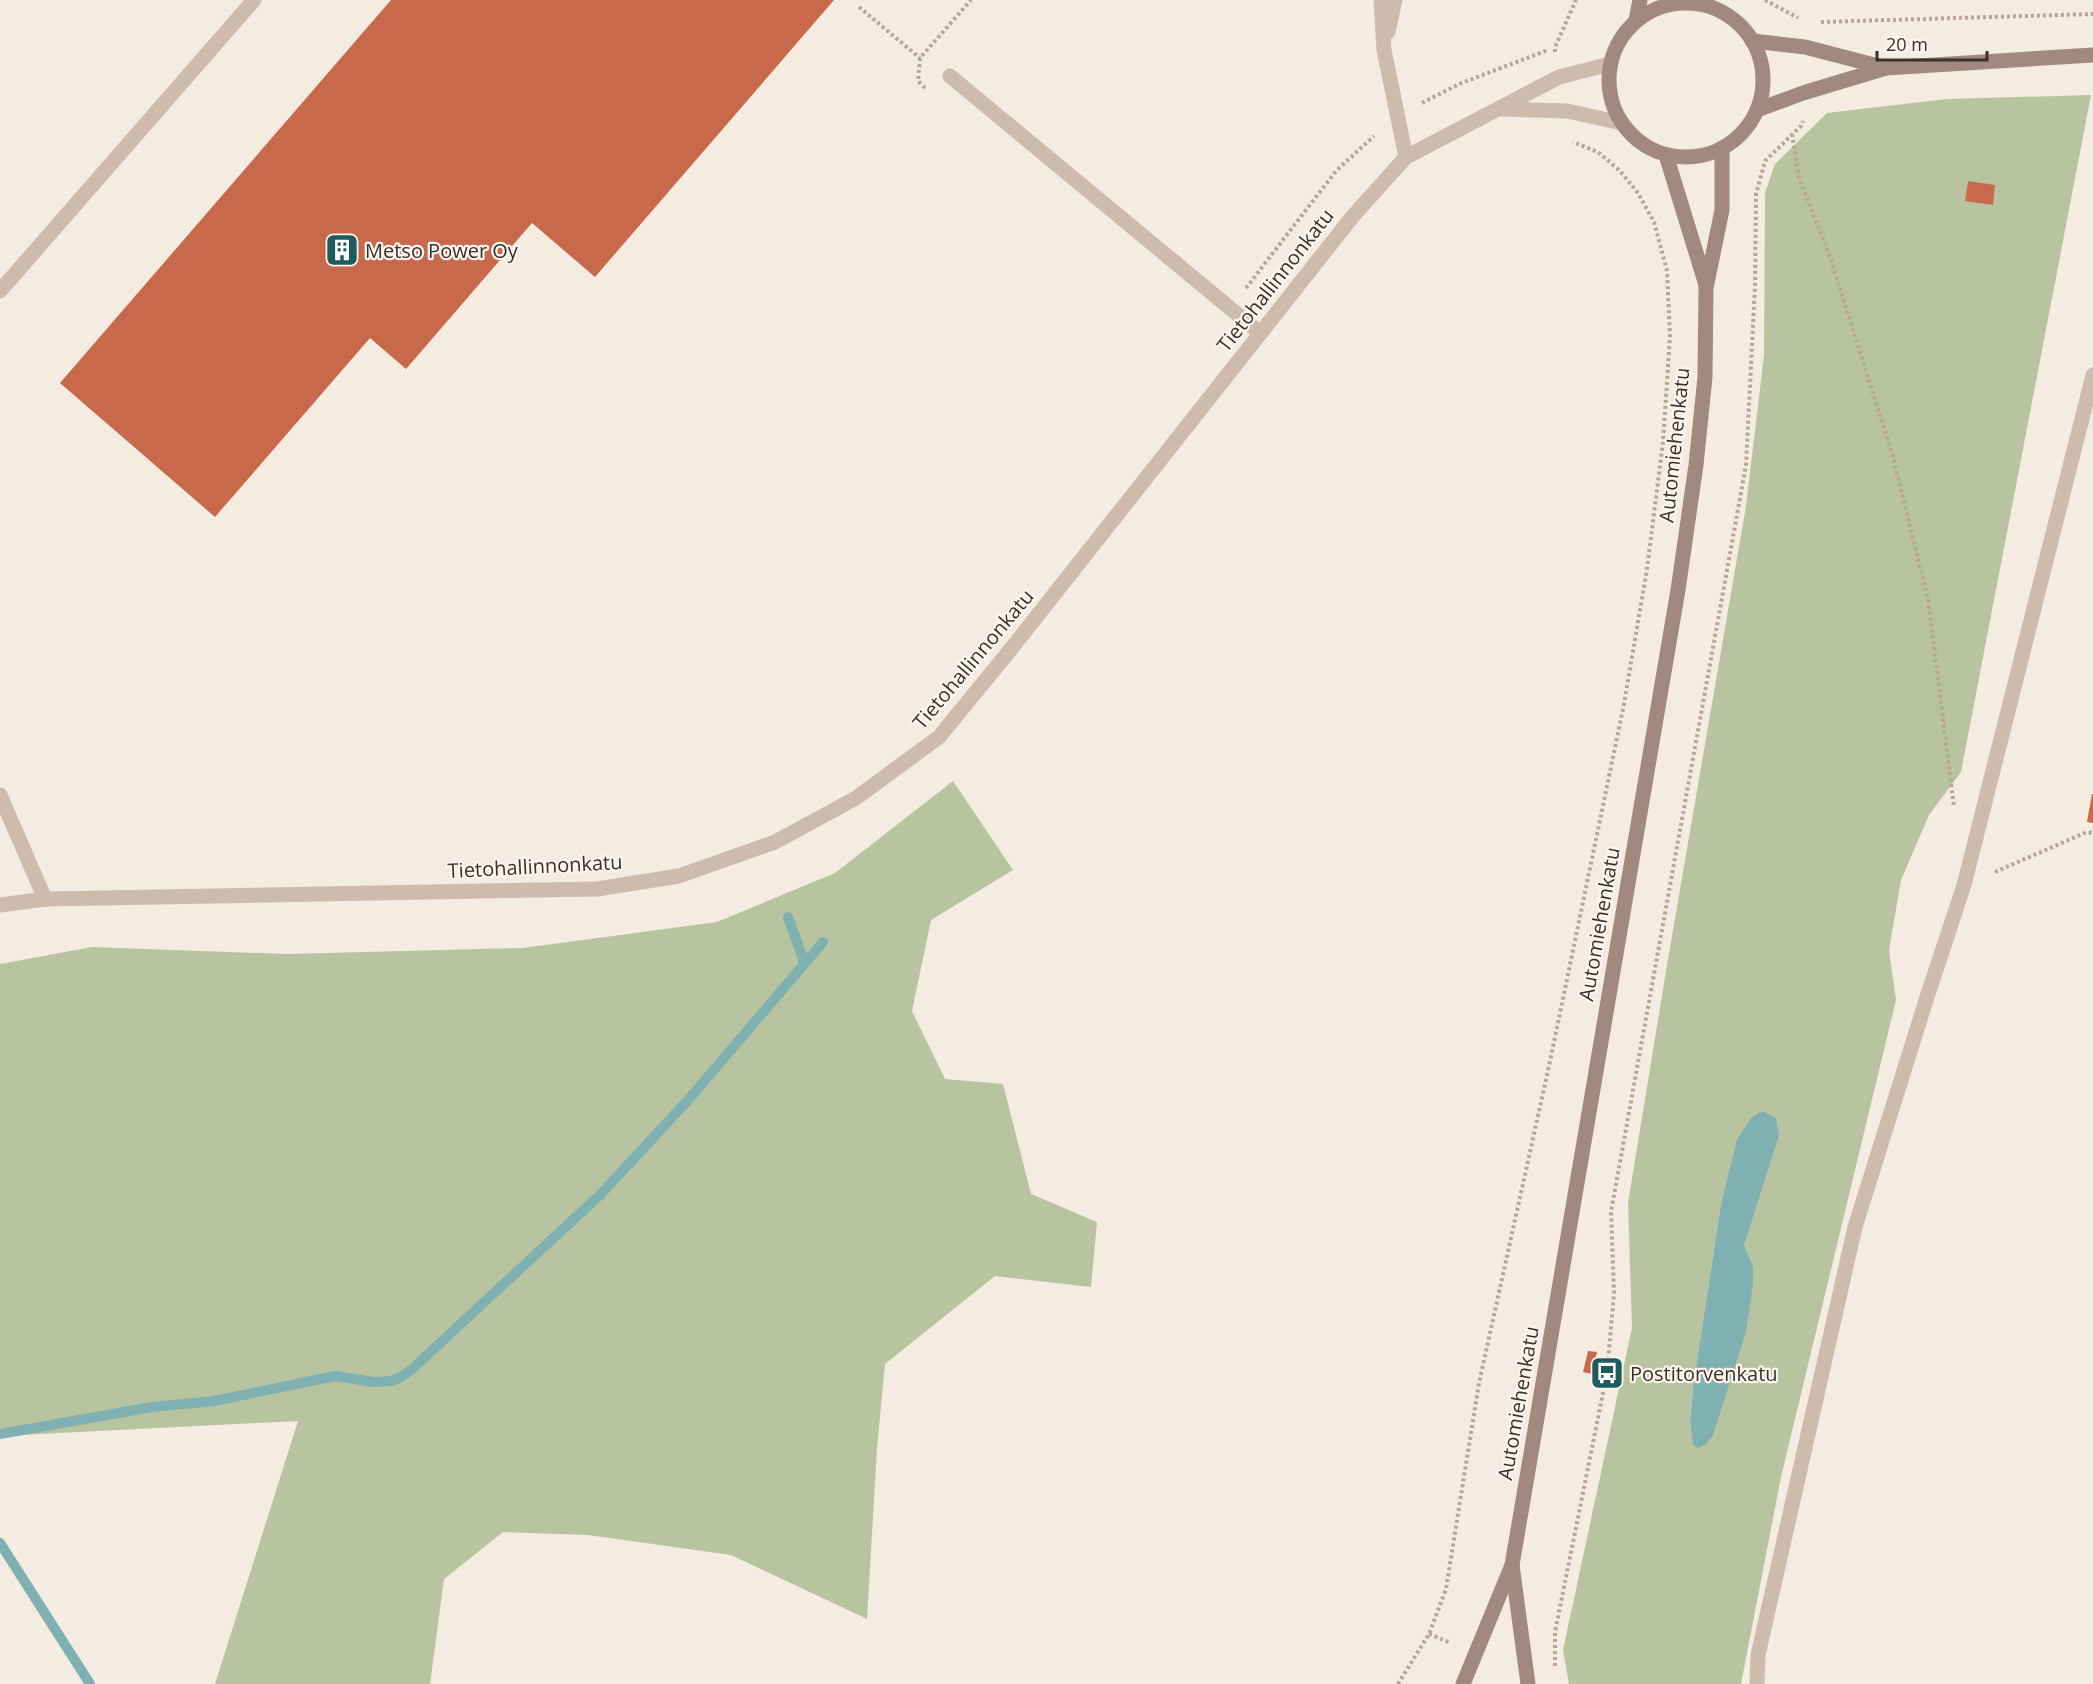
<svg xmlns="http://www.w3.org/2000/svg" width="2093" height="1684" font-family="'Open Sans',sans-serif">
	<rect width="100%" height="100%" fill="#f4ebe1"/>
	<!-- green -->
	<g fill="#b8c4a0" fill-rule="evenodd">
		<path d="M2091,95L1961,772L1929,815L1901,880L1889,950L1896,1000L1781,1477L1741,1684H1569L1563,1650L1632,1328L1628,1203L1667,965L1746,506L1764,355L1765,193L1775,164L1827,113L1947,99ZM1738,1140L1746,1235L1744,1245L1753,1266V1284L1693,1445L1690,1423L1693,1387L1721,1204Z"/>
		<path d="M953,781L1013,870L931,920L912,1011L945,1079L1003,1084L1031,1194L1097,1222L1091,1287L995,1276L885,1364L877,1448L867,1619L731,1555L588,1535L503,1532L444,1579L430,1684H215L298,1421L0,1436V964L92,947L287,954L523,948L717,922L835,873Z"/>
	</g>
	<!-- water -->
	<path fill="#7fb0b2" d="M1762,1111L1776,1118L1779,1135L1744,1245L1753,1266V1284L1746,1332L1713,1435L1706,1444L1698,1448L1693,1445L1690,1423L1693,1387L1721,1204L1737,1140L1751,1118Z"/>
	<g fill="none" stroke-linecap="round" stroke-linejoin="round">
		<!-- stream -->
		<g stroke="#7fb0b2" stroke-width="10">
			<path d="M788,917L803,959V966"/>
			<path d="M0,1434L152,1407L214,1401L335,1376L374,1382L391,1381L401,1377L411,1370L601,1194L689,1099L823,942"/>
			<path d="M0,1543L90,1684"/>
		</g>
	</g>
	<!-- building -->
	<g fill="#c8694b">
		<path d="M391,0H834L595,277L532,223L406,369L370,338L215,517L60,383Z"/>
		<path d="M1968,181L1995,185L1993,205L1965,201Z"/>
		<path d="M2092,794H2093V823L2087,822Z"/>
		<path d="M1588,1351L1597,1352L1592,1374L1583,1372Z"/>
	</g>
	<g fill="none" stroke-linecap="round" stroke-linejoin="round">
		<!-- path -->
		<g stroke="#b9a596" stroke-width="4" stroke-dasharray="3 3" stroke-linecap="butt">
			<path d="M1765,0L1798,18"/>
			<path d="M859,7L920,58"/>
			<path d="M1821,22L2093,14"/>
			<path d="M1555,52V47L1576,0"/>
			<path d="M925,88L918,81L920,58L971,0"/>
			<path d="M1422,103L1459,84L1548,50"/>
			<path d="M1792,134L1799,178L1828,251L1892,453L1928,599L1954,807"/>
			<path d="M1246,288L1336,171L1374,136"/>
			<path d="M1995,872L2087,832L2093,833"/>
			<path d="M1429,1634L1451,1643"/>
			<path d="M1555,1666V1632L1607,1373L1614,1293L1611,1212L1746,465L1755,285L1756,194L1765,161L1801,126L1803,121"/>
			<path d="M1398,1684L1429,1634L1446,1589L1479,1383L1549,1066L1624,704L1647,569L1663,442L1670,336L1667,271L1654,222L1638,193L1619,170L1598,152L1573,142"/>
		</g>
		<!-- lane -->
		<g stroke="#cdbbac" stroke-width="15">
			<path d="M1381,0L1384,50L1406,157"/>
			<path d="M1388,32L1395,0"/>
			<path d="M950,76L1260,333"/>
			<path d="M0,291L254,0"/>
			<path d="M2088,395L2093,375"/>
			<path d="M0,795L45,899"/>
			<path d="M1757,1684L1758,1655L1855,1227L1928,994L1964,885L2088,395L2093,392"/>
		</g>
		<!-- street -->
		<g stroke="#cdbbac" stroke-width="15">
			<path d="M1502,109L1567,111L1622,123"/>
			<path d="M0,905L45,899L597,889L679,876L775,842L856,798L939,737L1011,649L1353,216L1406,157L1559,77L1610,64"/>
		</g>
		<!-- secondary -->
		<g stroke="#a18a7d" stroke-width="15">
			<circle cx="1686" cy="80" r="77"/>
			<path d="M1636,20L1640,0"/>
			<path d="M1752,41L1805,47L1886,68"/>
			<path d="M1757,110L1803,93L1886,68L2093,55"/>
			<path d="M1666,155L1706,285"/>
			<path d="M1512,1565L1528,1684"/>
			<path d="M1463,1684L1512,1565L1678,590L1696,465L1705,377L1706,288L1722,210V148"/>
		</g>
	</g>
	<!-- icons -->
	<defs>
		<symbol id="building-square" viewBox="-11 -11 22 22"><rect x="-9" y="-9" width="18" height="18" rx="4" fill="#1f5a5e" stroke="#fbf5ee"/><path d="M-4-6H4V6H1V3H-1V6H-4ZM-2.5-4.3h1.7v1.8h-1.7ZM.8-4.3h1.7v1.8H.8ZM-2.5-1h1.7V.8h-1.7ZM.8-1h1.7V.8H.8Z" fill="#fff"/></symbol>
		<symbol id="bus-square" viewBox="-11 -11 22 22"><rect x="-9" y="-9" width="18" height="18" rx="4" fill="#1f5a5e" stroke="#fbf5ee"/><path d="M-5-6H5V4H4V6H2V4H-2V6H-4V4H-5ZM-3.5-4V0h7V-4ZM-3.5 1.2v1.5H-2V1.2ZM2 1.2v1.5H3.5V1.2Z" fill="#fff"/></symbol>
	</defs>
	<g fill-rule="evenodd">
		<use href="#building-square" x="323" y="231" width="38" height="38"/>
		<use href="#bus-square" x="1588" y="1354" width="38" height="38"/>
	</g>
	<g text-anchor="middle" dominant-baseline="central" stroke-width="4.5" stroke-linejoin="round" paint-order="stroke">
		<!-- poi labels -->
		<g font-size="20" fill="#3b302b" stroke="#fbf5ee" text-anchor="start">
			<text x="365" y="250">Metso Power Oy</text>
			<text x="1630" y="1373">Postitorvenkatu</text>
		</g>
		<!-- street labels -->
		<g font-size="20" fill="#3b302b" stroke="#fbf5ee">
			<text transform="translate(1275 280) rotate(-52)">Tietohallinnonkatu</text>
			<text transform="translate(1674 445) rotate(-84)">Automiehenkatu</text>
			<text transform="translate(973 659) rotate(-50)">Tietohallinnonkatu</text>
			<text transform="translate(535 866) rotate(-3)">Tietohallinnonkatu</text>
			<text transform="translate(1599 924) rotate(-80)">Automiehenkatu</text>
			<text transform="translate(1518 1403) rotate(-80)">Automiehenkatu</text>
		</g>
	</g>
	<!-- scale -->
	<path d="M1877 51v9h110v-9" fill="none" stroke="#3b302b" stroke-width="3"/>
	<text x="1886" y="51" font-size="18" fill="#3b302b" stroke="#fbf5ee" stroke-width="4.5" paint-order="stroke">20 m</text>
</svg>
